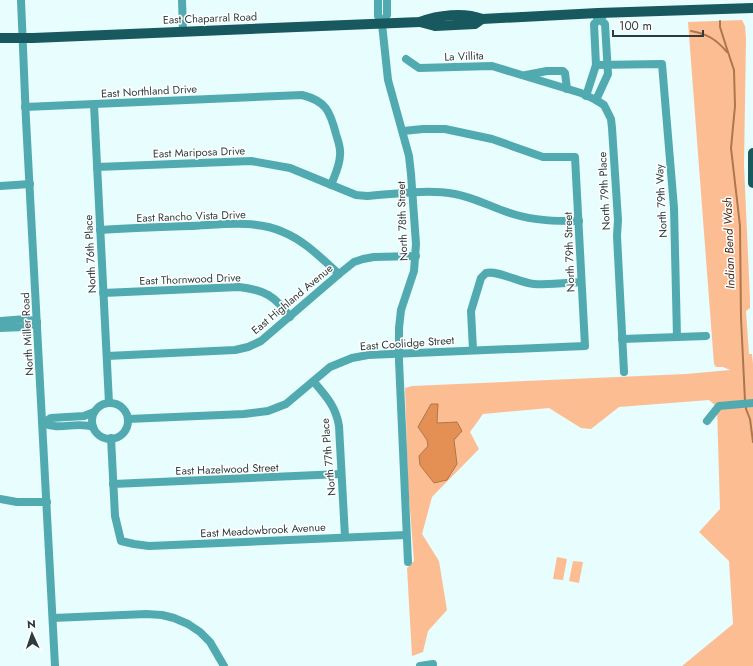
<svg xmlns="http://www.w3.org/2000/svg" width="753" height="666" font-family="Jost,sans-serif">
	<rect width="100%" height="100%" fill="#e7fdfe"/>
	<!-- green -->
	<g fill="#fdbd93">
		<path d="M742,20L745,26L746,39L744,165L750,300V308L746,311L749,354H752L753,364V666H682L733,624L729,561L699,532L720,509L717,407L709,400L619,407L591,429L581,428L549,408L483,414L470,432L479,449L432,497L422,534L439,561L447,610L428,631L423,652L412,656L407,568L414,561L408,484L405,388L412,386L686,374L730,370L723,367H716L714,364L688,22Z"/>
		<path d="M557,557L567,559L563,580L553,579Z"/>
		<path d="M573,561L583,562L579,583L569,581Z"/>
	</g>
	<!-- water -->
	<path fill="#e48f53" stroke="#ad764c" d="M431,404H438L437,423L457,422L462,431L454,440L457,464L447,480L434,483L420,465L419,456L428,446L427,440L418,427Z"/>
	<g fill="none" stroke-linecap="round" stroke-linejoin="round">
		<!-- stream -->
		<g stroke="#ad764c" stroke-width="2">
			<path d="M720,21V27L726,46L734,70L735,106L731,148L740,226L741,318L745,401"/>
			<path d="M691,31C707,34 716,39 727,52"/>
			<path d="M746,405V409L750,419L753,442"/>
		</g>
		<!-- minor -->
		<g stroke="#52aab1" stroke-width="8">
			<path d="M21,0L26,120L55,666"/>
			<path d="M182,0L183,31"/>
			<path d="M378,0V16L382,24L388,80L409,156L411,174L416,244L414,271L401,310L399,328V361L408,562"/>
			<path d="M593,13L605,24L608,74L596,100"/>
			<path d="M382,24L387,15V0"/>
			<path d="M406,59L419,68L492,66L581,93L596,100L604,105L611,119L612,128L618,220L617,236L624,372"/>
			<path d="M596,65L662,64L674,208L677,337"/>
			<path d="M526,75L547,71H563L565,73L567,89"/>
			<path d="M586,96L596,65L594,24L603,16"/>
			<path d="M94,105L109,403"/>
			<path d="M25,107L302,95C326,101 330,111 336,134C338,141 341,148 340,155C340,165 335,175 331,185"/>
			<path d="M97,167L251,161L290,168L356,195L367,196C396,194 427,189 455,194C476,198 493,208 513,214C535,221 556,221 579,221"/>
			<path d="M0,186L30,184"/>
			<path d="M100,230C129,228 159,227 189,226C219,225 254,219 283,232C305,241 321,258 339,274"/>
			<path d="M103,293L239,287C265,290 275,296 290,317"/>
			<path d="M0,321L27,319L37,322"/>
			<path d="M0,328L24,327L37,323"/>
			<path d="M622,339L706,336"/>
			<path d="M473,350L471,311L481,278L486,273C498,270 520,283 534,284C550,285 566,283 581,282"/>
			<path d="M107,356L235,350L248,347L261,341L339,274L354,262L363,259L374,257L416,256"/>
			<path d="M314,382C326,396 336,407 339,426L345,537"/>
			<circle cx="110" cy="421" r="18"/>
			<path d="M128,419L244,414L268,411L286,404L330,367L352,358L368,355L585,346L575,157H543L492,139L445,129H423L403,131"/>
			<path d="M707,421L719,406L753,403"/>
			<path d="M43,423L51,418L84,416L94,412"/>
			<path d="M43,423C59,431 77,421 93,427"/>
			<path d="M111,438L115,516L121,541L134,544L149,546L406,535"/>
			<path d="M113,484L341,474"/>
			<path d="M0,499L17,502H47"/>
			<path d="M53,618L146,614L162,615L174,618L188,624L200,632L210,642L224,666"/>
			<path d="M420,666L433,664"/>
		</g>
		<!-- major -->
		<g stroke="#18595f" stroke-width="10">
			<path d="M420,22L435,26L475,24L482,19"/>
			<path d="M0,38H33L420,22C438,15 464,12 482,19L598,13L753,8"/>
			<path d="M753,153V183"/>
		</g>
	</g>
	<g text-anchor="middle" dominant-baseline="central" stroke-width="3" stroke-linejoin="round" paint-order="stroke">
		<!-- street labels -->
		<g font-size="11" fill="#2d3b3c" stroke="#fff">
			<text transform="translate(210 18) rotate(-2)">East Chaparral Road</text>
			<text transform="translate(464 56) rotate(-2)">La Villita</text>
			<text transform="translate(149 91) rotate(-3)">East Northland Drive</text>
			<text transform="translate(199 152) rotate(-2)">East Mariposa Drive</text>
			<text transform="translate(604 191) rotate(-93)">North 79th Place</text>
			<text transform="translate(661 201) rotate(-93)">North 79th Way</text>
			<text transform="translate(191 216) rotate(-2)">East Rancho Vista Drive</text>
			<text transform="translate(402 221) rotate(-92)">North 78th Street</text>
			<text transform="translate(569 252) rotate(-92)">North 79th Street</text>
			<text transform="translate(90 254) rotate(-93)">North 76th Place</text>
			<text transform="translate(190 279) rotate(-2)">East Thornwood Drive</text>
			<text transform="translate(292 299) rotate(-40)">East Highland Avenue</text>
			<text transform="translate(27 334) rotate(-93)">North Miller Road</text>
			<text transform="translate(407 343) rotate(-4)">East Coolidge Street</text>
			<text transform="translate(328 457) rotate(-95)">North 77th Place</text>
			<text transform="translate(227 469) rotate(-2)">East Hazelwood Street</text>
			<text transform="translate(263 530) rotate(-3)">East Meadowbrook Avenue</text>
		</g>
		<!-- water labels -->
		<g font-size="12" font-style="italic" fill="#502d15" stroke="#fff">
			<text transform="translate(729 243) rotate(-92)">Indian Bend Wash</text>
		</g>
	</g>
	<!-- north arrow -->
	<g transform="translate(32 634) rotate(357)" stroke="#ffffff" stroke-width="3" paint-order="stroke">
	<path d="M0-3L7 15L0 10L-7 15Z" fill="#2d3b3c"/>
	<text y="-6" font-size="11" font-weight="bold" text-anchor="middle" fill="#2d3b3c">N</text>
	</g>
	<!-- scale -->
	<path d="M613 30v6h90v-6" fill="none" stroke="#2d3b3c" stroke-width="2"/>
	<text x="619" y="30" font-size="12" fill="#2d3b3c" stroke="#ffffff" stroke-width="3" paint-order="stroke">100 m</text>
</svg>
